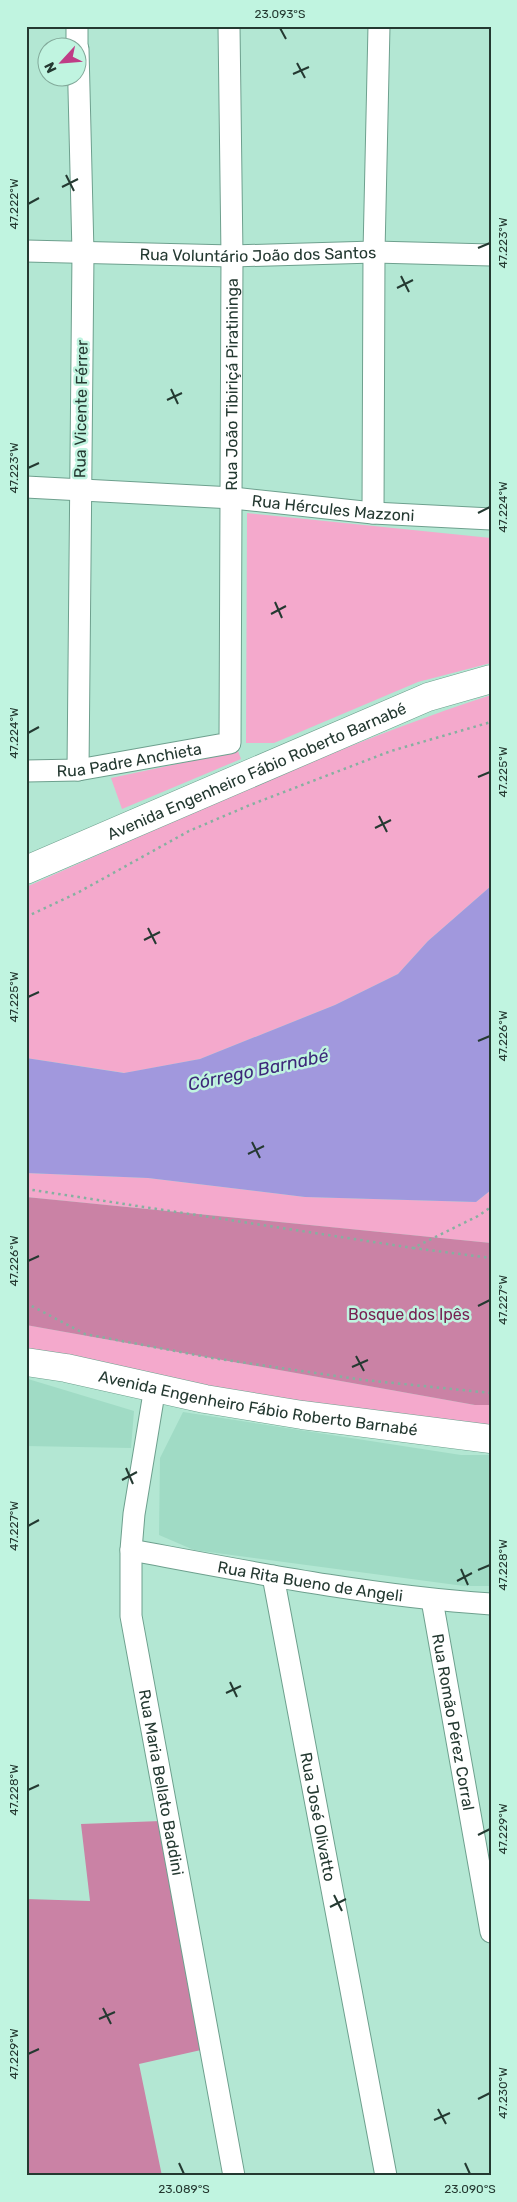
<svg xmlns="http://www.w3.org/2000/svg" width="517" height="2202" font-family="Rubik,sans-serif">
	<rect width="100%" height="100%" fill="#b3e7d3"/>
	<!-- built -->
	<g fill="#a0dbc5">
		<path d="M28,1379L134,1411L131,1448L26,1446Z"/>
		<path d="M183,1412L461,1455H491V1586H464L194,1550L159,1535L160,1458Z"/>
	</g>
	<!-- green -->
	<g fill="#f4a9cc">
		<path d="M247,513L491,538V663L418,682L274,743H246Z"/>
		<path d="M491,695V886L428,941L398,974L335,1005L200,1059L125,1073L26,1058V887C179,820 331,747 491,695Z"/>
		<path d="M238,751L241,759L122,809L111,778Z"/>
		<path d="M26,1173L148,1178L305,1197L476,1202L491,1190V1243L26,1197Z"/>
		<path d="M26,1325L475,1405H491V1427L387,1418L26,1353Z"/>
	</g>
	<!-- forest -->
	<g fill="#ca82a5">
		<path d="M26,1197L491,1243V1405H475L26,1325Z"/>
		<path d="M161,1821L201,2050L139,2064L162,2176H26V1899L90,1901L81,1824Z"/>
	</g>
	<!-- water -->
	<path fill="#a198dd" d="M491,886V1190L476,1202L305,1197L148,1178L26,1173V1058L124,1073L200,1059L335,1005L398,974L428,941Z"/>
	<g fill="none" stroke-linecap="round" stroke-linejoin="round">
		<defs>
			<g id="minor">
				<path d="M77,26V48"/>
				<path d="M78,49L83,253L78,770"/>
				<path id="s1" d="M26,251L232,256L374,252L491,255"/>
				<path id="s2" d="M26,487L233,498L373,513L491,519"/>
				<path d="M373,513L374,252L379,26"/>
				<path id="s3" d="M26,771L78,770L230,743L232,256L229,26"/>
				<path id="s4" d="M155,1387L134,1514L131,1550V1616L234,2176"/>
				<path id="s5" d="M131,1550C250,1572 370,1596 491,1604"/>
				<path id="s6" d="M273,1576L386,2176"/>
				<path id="s7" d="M432,1600L491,1932"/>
			</g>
			<g id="major">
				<path id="s8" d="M26,870L428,697L491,679"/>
				<path id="s9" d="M26,1362L66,1368L205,1399L302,1415L491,1439"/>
			</g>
		</defs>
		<!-- minor casing -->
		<use href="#minor" stroke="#6ea08e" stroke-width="23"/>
		<!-- major casing -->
		<use href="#major" stroke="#6ea08e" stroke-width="29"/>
		<!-- path -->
		<g stroke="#86b0a0" stroke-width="2.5" stroke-dasharray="2.5 4" stroke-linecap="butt">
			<path d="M26,917L79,892L189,831L250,805L391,751L491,722"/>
			<path d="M26,1189L413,1248L478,1216L491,1207"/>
			<path d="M413,1248L491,1258"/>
			<path d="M26,1303L85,1334L212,1358L364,1380L491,1393"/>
		</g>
		<!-- minor -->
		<use href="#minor" stroke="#fff" stroke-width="21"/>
		<!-- major -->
		<use href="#major" stroke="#fff" stroke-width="28"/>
	</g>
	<!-- ticks -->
	<path fill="none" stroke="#243931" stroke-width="2" d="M280,28L286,39M297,63L305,78M293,74L309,67M66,175L74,191M62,187L78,179M28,204L39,198M478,248L490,243M401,276L409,292M397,288L413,280M171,389L178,404M167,400L182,393M28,468L39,463M478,513L490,507M275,602L282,618M271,614L286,606M28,733L39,727M478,777L490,772M379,816L387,832M375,828L391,820M148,928L156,944M144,940L160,932M28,997L39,992M478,1041L490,1036M252,1142L260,1158M248,1154L264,1146M28,1261L39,1256M478,1306L490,1300M356,1356L364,1371M352,1367L368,1360M126,1468L133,1484M122,1480L137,1472M28,1526L39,1520M461,1569L468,1585M478,1570L490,1565M457,1581L472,1573M230,1682L237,1697M226,1693L241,1686M28,1790L39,1785M478,1835L490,1829M334,1895L342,1911M330,1907L346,1899M103,2008L111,2024M99,2019L115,2012M28,2054L39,2049M478,2099L490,2093M438,2109L446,2124M434,2120L450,2113M179,2163L184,2174M465,2163L470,2174"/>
	<g text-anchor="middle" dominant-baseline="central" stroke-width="5" stroke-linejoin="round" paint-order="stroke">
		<!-- street labels -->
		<g font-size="16" fill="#243931" stroke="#c0f4e0">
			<text stroke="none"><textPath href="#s1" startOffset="232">Rua Voluntário João dos Santos</textPath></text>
			<text stroke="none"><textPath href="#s3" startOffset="565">Rua João Tibiriçá Piratininga</textPath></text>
			<text transform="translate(81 409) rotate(-89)">Rua Vicente Férrer</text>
			<text stroke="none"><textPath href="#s2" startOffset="308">Rua Hércules Mazzoni</textPath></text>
			<text stroke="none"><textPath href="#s3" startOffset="104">Rua Padre Anchieta</textPath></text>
			<text stroke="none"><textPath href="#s8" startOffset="251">Avenida Engenheiro Fábio Roberto Barnabé</textPath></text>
			<text stroke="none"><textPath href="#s9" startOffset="236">Avenida Engenheiro Fábio Roberto Barnabé</textPath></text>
			<text stroke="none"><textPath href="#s5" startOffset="182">Rua Rita Bueno de Angeli</textPath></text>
			<text stroke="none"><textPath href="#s7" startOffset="124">Rua Romão Pérez Corral</textPath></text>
			<text stroke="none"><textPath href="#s4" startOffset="400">Rua Maria Bellato Baddini</textPath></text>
			<text stroke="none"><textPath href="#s6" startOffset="245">Rua José Olivatto</textPath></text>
		</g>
		<!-- park labels -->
		<g font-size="16" fill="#772252" stroke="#c0f4e0">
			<text x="409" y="1314">Bosque dos Ipês</text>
		</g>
		<!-- water labels -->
		<g font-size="18" font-style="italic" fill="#3d2979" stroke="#c0f4e0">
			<text transform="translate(258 1070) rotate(-12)">Córrego Barnabé</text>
		</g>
	</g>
	<!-- border -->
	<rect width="517" height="2202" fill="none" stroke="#c0f4e0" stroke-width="55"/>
	<!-- north arrow -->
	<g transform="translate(62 62) rotate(244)"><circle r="24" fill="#c0f4e0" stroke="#82a99a"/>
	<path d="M0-4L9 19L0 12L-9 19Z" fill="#bf3d86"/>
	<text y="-8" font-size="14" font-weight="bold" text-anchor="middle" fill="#243931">N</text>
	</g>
	<rect x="28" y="28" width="462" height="2146" fill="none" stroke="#243931" stroke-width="2"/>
	<g font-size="12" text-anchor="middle" fill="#243931">
		<text x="280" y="18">23.093°S</text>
		<text transform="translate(14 204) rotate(-90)" y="4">47.222°W</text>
		<text transform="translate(503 243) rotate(-90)" y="4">47.223°W</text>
		<text transform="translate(14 468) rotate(-90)" y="4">47.223°W</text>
		<text transform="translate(503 507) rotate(-90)" y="4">47.224°W</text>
		<text transform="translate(14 733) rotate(-90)" y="4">47.224°W</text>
		<text transform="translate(503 772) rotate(-90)" y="4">47.225°W</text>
		<text transform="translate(14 997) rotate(-90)" y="4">47.225°W</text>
		<text transform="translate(503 1036) rotate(-90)" y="4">47.226°W</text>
		<text transform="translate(14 1261) rotate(-90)" y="4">47.226°W</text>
		<text transform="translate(503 1300) rotate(-90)" y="4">47.227°W</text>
		<text transform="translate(14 1526) rotate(-90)" y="4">47.227°W</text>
		<text transform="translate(503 1565) rotate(-90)" y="4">47.228°W</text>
		<text transform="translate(14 1790) rotate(-90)" y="4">47.228°W</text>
		<text transform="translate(503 1829) rotate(-90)" y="4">47.229°W</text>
		<text transform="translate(14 2054) rotate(-90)" y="4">47.229°W</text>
		<text transform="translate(503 2093) rotate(-90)" y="4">47.230°W</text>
		<text x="184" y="2193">23.089°S</text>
		<text x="470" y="2193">23.090°S</text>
	</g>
</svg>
